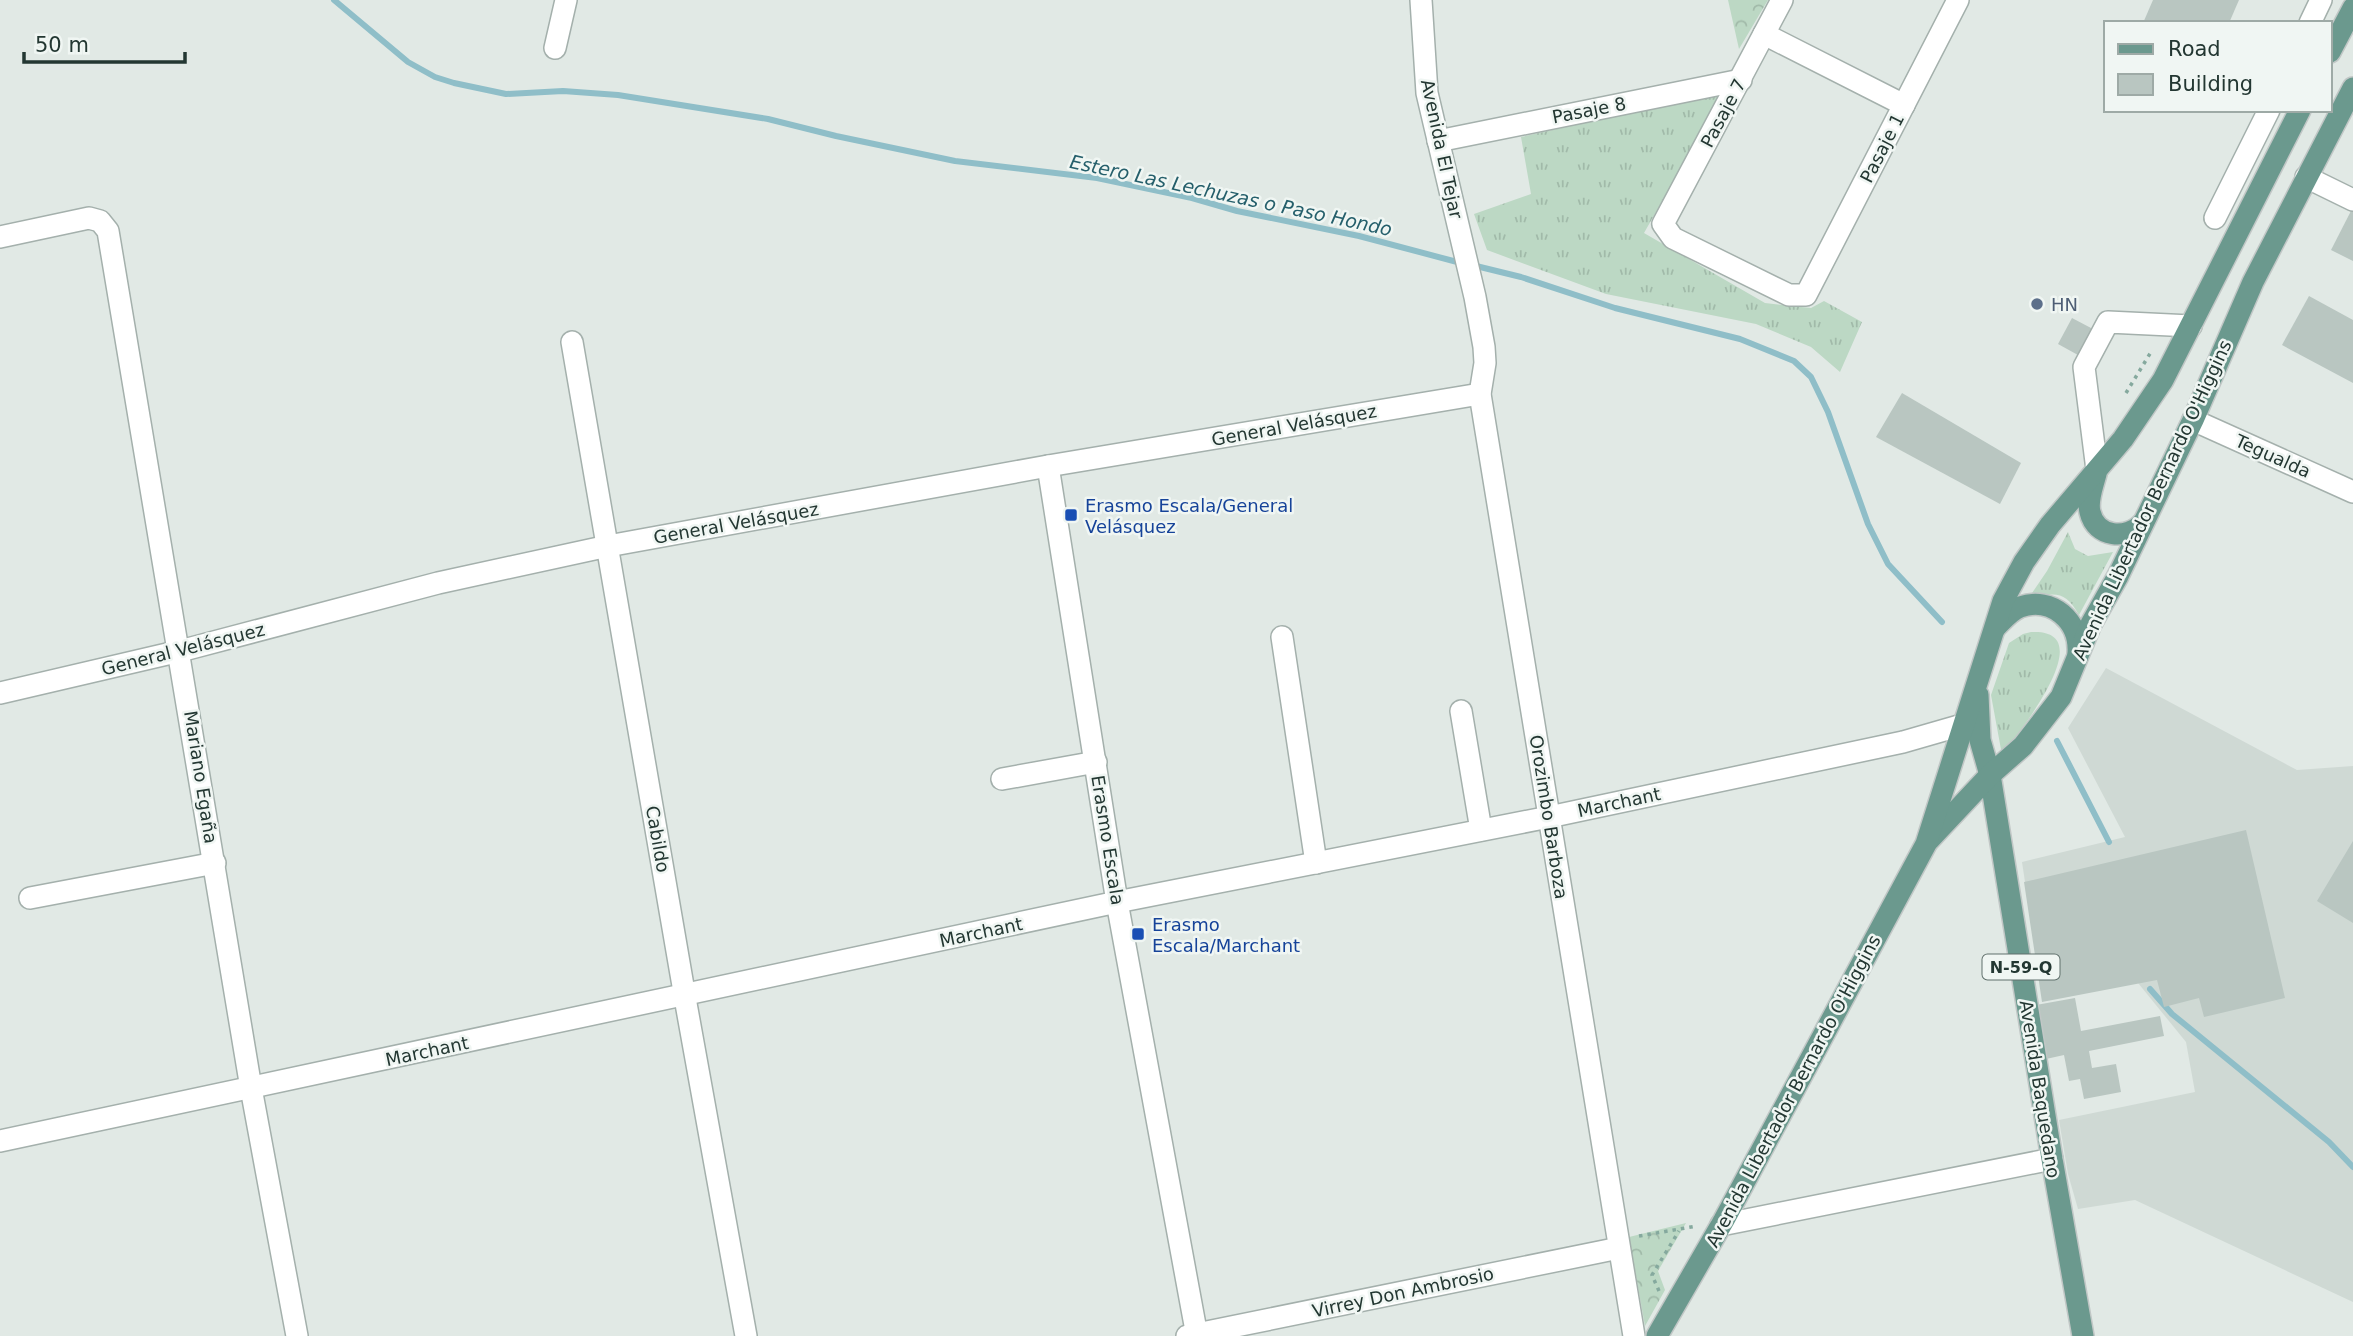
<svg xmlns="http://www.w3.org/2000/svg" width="2353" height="1336" font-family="'DejaVu Sans',sans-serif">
	<defs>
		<pattern id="grass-tufts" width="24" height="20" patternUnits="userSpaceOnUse" patternTransform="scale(1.75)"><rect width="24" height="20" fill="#bcd8c4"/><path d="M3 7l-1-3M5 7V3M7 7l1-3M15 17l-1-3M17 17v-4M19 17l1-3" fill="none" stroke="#a1baa9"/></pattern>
		<pattern id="park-crowns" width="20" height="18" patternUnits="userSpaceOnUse" patternTransform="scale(1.75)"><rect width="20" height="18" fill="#bcd8c4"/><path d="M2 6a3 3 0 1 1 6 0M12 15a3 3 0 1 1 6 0" fill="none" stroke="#a1baa9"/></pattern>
	</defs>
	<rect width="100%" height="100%" fill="#e1e9e5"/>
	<!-- built -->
	<path fill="#cfd9d4" d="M2106,668L2297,770L2353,766V1302L2135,1200L2078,1209L2068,1174L2059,1120L2195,1092L2186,1042L2134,978L2042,995L2022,862L2125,837L2068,728Z"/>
	<!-- grass -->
	<g fill="url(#grass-tufts)">
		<path d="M1724,92L1644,233L1765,303L1811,308L1824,301L1862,322L1840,372L1811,347L1756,324L1606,294L1487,250L1474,214L1531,194L1521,137Z"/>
		<path d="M2068,532L2075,549L2088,556L2113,552L2079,615C2065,590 2055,592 2028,599L2047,571Z"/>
		<path d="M2031,632C2104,628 2017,735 2002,755L1991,695L2009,643L2023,634Z"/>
	</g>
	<!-- park -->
	<g fill="url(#park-crowns)">
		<path d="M1728,0H1768L1739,49Z"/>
		<path d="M1686,1223L1658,1271L1665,1290L1645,1326L1629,1237Z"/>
	</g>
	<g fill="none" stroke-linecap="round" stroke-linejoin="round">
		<!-- stream -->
		<g stroke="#8fbec8" stroke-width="6">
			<path d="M334,0L408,62L435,77L454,83L506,94L563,91L618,95L768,119L836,136L955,161L1097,178L1192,198L1237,211L1359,236L1461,263"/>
			<path d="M1472,265L1521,277L1615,308L1740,339L1794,361L1811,377L1828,412L1868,524L1888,564L1942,622"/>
			<path d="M2057,741L2109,842"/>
			<path d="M2150,989L2172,1014L2329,1142L2353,1167"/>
		</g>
	</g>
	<!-- building -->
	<g fill="#b9c6c1">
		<path d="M2153,0H2239L2229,23H2143Z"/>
		<path d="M2353,207V261L2331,250Z"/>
		<path d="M2309,296L2353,320V383L2282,345Z"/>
		<path d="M2072,318L2110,338L2096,365L2058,344Z"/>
		<path d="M1902,393L2021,463L2000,504L1876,437Z"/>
		<path d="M2246,830L2285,998L2204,1017L2199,998L2164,1007L2157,980L2042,1002L2024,882Z"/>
		<path d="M2353,841V923L2317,901Z"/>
		<path d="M2075,998L2081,1031L2160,1016L2164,1036L2089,1051L2092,1068L2116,1064L2121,1092L2084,1099L2080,1079L2069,1081L2064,1055L2046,1059L2036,1005Z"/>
	</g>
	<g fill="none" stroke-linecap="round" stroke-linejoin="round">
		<defs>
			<g id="minor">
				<path d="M1421,0L1427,93L1475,297L1484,347L1485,363L1480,394L1634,1336"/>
				<path d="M1782,0L1663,224L1673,238L1789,295H1806L1958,0"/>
				<path d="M2310,23L2321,0"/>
				<path d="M1764,34L1904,105"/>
				<path d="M555,48L566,0"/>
				<path d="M1438,141L1741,80"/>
				<path d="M2306,177L2353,200"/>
				<path d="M2215,218L2269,110"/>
				<path d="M0,237L89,218L100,221L108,231L251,1088L297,1336"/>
				<path d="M572,342L687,1009L746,1336"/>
				<path d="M2193,420L2353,492"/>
				<path d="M1048,466L1117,902L1197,1336"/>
				<path d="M2097,470L2084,367L2108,322L2191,326"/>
				<path d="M1282,637L1316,863"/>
				<path d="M0,693L180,651L438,583L608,546L1048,466L1480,394"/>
				<path d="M1461,711L1481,830"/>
				<path d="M1002,779L1096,762"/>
				<path d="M30,898L215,863"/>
				<path d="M0,1141L1117,902L1549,817L1903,742L1962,725"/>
				<path d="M1721,1225L2052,1159"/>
				<path d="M1187,1336L1619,1248"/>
			</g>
			<g id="major">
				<path d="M2330,52L2353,8"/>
				<path d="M2096,474C2093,486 2087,500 2090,512C2096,538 2127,540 2143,523"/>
				<path d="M1995,628C2003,620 2010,611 2020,607C2052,596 2080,621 2078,653"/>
				<path d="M1978,695L1980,740L1990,775L2052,1159L2083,1336"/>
				<path d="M1929,840L1990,775L2023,746L2061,697L2091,624L2118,576L2193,420L2253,282L2353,88"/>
				<path d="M1657,1336L1724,1220L1926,844L2003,601L2024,562L2050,525L2123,439L2163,380L2300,110"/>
			</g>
		</defs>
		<!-- minor casing -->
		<use href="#minor" stroke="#a4b0ac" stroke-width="24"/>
		<!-- major casing -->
		<use href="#major" stroke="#c1c7c6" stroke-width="24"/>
		<!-- path -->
		<g stroke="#85a99e" stroke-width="3.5" stroke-dasharray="3.5 5" stroke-linecap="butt">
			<path d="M2126,393L2151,352"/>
			<path d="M1639,1236L1697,1226"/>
			<path d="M1659,1291L1652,1275L1679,1231"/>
		</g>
		<!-- minor -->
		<use href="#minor" stroke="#fff" stroke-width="21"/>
		<!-- major -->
		<use href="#major" stroke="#6b998e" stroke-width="21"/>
	</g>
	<!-- markers -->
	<circle fill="#5c6f8a" stroke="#f0f6f3" stroke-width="2.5" cx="2037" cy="304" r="7"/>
	<g fill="#1a4fb4" stroke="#f0f6f3" stroke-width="2.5">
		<rect x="1064" y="508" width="14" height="14" rx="3.5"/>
		<rect x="1131" y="927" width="14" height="14" rx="3.5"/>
	</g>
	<g text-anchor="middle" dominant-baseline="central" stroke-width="5" stroke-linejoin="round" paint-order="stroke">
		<!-- shield labels -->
		<rect fill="#f0f6f3" stroke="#60706c" stroke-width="2" x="1982.5" y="954.5" width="77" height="25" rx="5"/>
		<g font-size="16" font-weight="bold" fill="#233732">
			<text x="2021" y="967">N-59-Q</text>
		</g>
		<!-- street labels -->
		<g font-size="18" fill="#233732" stroke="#f0f6f3">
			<text transform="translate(1589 110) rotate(-11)">Pasaje 8</text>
			<text transform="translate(1723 113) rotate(-62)">Pasaje 7</text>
			<text transform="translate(1882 148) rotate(-63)">Pasaje 1</text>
			<text transform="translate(1442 149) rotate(78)">Avenida El Tejar</text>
			<text transform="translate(1294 425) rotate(-10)">General Velásquez</text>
			<text transform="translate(2273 456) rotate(24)">Tegualda</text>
			<text transform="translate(2152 500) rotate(-65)">Avenida Libertador Bernardo O'Higgins</text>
			<text transform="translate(736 523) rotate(-10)">General Velásquez</text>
			<text transform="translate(183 649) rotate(-14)">General Velásquez</text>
			<text transform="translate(201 777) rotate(81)">Mariano Egaña</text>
			<text transform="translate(1619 802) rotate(-12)">Marchant</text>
			<text transform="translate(1549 817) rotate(81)">Orozimbo Barboza</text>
			<text transform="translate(658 839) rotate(80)">Cabildo</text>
			<text transform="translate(1108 840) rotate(81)">Erasmo Escala</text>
			<text transform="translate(981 932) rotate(-12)">Marchant</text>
			<text transform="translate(427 1051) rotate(-12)">Marchant</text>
			<text transform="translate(2040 1089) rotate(81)">Avenida Baquedano</text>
			<text transform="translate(1793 1091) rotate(-62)">Avenida Libertador Bernardo O'Higgins</text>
			<text transform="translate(1403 1292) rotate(-12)">Virrey Don Ambrosio</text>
		</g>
		<!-- service labels -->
		<g font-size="18" fill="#4e5e75" stroke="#f0f6f3" text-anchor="start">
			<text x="2051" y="304">HN</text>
		</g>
		<!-- transit labels -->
		<g font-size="18" fill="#164399" stroke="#f0f6f3" text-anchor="start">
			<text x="1085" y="505">Erasmo Escala/General<tspan x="1085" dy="21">Velásquez</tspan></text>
			<text x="1152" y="924">Erasmo<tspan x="1152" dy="21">Escala/Marchant</tspan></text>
		</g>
		<!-- water labels -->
		<g font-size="19" font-style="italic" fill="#255f6b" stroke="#f0f6f3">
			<text transform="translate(1231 195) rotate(12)">Estero Las Lechuzas o Paso Hondo</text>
		</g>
	</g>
	<!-- legend -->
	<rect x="2104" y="21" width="228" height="91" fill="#f0f6f3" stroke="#9eaaa6" stroke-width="2"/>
	<rect x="2118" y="44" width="35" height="10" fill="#6b998e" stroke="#9eaaa6" stroke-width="2"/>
	<text x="2168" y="56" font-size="21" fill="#233732">Road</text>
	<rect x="2118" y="74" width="35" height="21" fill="#b9c6c1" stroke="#9eaaa6" stroke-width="2"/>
	<text x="2168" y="91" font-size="21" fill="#233732">Building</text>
	<!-- scale -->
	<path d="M24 52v10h161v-10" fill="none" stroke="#233732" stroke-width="3.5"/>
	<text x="35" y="52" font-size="21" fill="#233732" stroke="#f0f6f3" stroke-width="5" paint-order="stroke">50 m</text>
</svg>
